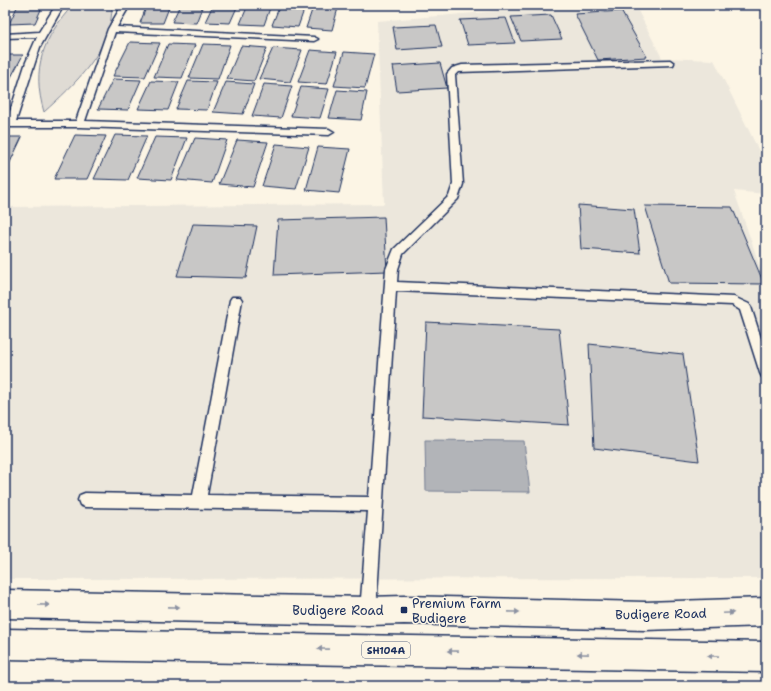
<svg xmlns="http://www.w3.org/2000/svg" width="771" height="691" font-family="'Shantell Sans',sans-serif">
	<rect width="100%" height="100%" fill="#fcf5e5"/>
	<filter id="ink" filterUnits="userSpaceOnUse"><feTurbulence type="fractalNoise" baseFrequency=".025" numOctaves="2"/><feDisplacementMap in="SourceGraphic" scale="8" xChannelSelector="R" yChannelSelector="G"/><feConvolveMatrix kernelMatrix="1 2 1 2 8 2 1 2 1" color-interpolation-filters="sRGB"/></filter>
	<g filter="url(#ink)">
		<!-- built -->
		<path fill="#ece7dc" d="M574,5H635L662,58L714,60L766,165V194L734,191L766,284V578L5,579V207L384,204L377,21Z"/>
		<!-- green -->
		<path fill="#dfdbd4" stroke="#7d8599" d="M73,5H112C113,49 74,85 44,112C31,68 43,38 73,5Z"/>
		<!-- water -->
		<path fill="#b2b4b8" stroke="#767f94" d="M425,440L524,441L530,492L426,491Z"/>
		<!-- building -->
		<g fill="#c8c7c6" stroke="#1b2f5e">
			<path d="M18,5H43L35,23L9,24Z"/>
			<path d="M147,5H170L163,23H140Z"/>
			<path d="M180,5H203L196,23L172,22Z"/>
			<path d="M213,5H238L230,23L205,22Z"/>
			<path d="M248,5H271L264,25L240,24Z"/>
			<path d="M280,5L305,7L298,27L272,25Z"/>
			<path d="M365,5V7L335,6V5Z"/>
			<path d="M313,7L338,8L332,30L306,28Z"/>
			<path d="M621,11L647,57L598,60L575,14Z"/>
			<path d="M551,15L562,39L521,41L511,17Z"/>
			<path d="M506,18L515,43L468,45L460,20Z"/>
			<path d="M436,25L442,47L397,50L393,27Z"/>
			<path d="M130,42L160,43L145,77L113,76Z"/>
			<path d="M168,44L195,45L182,78L154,77Z"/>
			<path d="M203,44L230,45L218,79L189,78Z"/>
			<path d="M241,46L267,48L254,81L227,79Z"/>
			<path d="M273,48L302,50L290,82L259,79Z"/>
			<path d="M310,50L337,52L327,84L298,82Z"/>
			<path d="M344,52L374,54L365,88L334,86Z"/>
			<path d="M5,55H23L10,79H5Z"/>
			<path d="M440,63L447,88L397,91L393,66Z"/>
			<path d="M113,79L141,80L128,110L98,109Z"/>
			<path d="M151,81L179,82L168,110L138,109Z"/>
			<path d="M188,81L217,82L207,110L176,109Z"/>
			<path d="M226,82L254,84L243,114L213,112Z"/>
			<path d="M264,84L292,86L281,118L252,116Z"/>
			<path d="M301,87L329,89L320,118L291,116Z"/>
			<path d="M337,90L367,92L361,120L329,118Z"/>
			<path d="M75,135L106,136L87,179H54Z"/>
			<path d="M115,135L147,136L128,180L94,179Z"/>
			<path d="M5,137H22L5,173Z"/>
			<path d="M155,137L187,138L171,180L137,178Z"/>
			<path d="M195,138L227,140L212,183L177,180Z"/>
			<path d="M237,140L268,142L253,187L219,184Z"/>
			<path d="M276,144L309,147L296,189L262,186Z"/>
			<path d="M318,147L350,149L339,193L306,190Z"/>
			<path d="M578,205L634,209L640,253L581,249Z"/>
			<path d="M645,206L732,207L764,284L669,283Z"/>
			<path d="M384,217L387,271L274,275L278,220Z"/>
			<path d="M193,224L257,226L246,278L177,276Z"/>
			<path d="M426,322L559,329L569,425L422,416Z"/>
			<path d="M589,344L683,354L699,461L594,448Z"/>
		</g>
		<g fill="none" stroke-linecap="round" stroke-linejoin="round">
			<defs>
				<g id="lane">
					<path d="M56,5H64L40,47L16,121H76L108,29L122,5H130L117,27L314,37L318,39L314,41L115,32L85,121L329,129L334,132L329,135L80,127H5V121H7L26,62L37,37L5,38V34L39,32Z"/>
					<path d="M670,60L674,63L673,65L458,72L455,75L463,184L458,199L403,254L398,269L397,282L734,297L749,304L751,307L766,354V378L762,377L760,373L740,310L732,305L396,291L376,611L373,616L368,619L363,616L360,611L368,511L85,507L80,505L78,500L80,495L85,493L193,495L230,300L232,297H240L242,300L207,495L369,497L386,269L394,249L449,196L453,184L447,74L452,68L462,65Z"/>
				</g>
				<g id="primary">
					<path d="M5,590L368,597L404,596L645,602L766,598V626L645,630L404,624L368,625L5,618Z"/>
					<path d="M5,629L766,642V672L5,659Z"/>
				</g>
			</defs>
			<!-- lane casing -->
			<use href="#lane" stroke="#1b2f5e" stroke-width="3"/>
			<!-- primary casing -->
			<use href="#primary" stroke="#1b2f5e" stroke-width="3"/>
			<!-- lane -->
			<use href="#lane" fill="#fcf5e5" fill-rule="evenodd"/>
			<!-- primary -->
			<use href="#primary" fill="#fcf5e5" fill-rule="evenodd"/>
		</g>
		<!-- one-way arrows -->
		<defs><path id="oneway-solid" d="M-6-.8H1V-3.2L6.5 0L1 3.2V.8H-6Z"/></defs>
		<g fill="#8c92a2">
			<use href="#oneway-solid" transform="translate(44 605) rotate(1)"/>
			<use href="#oneway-solid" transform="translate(174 607) rotate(1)"/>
			<use href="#oneway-solid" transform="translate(514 612) rotate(1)"/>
			<use href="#oneway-solid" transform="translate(728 613) rotate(-2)"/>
			<use href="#oneway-solid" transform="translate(323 649) rotate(-179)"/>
			<use href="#oneway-solid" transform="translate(453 651) rotate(-179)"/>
			<use href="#oneway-solid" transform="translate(583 654) rotate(-179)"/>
			<use href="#oneway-solid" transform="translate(713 656) rotate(-179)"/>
		</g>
	</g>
	<!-- markers -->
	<rect fill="#1b2f5e" stroke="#fcf5e5" stroke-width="1.5" x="400" y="606" width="8" height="8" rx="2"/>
	<g text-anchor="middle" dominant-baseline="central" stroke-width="3" stroke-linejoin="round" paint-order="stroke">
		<!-- shield labels -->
		<rect fill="#fcf5e5" stroke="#5e6a86" stroke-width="1" x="362" y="642" width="48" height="16" rx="3"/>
		<g font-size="10" font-weight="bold" fill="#1b2f5e">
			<text x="386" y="650">SH104A</text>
		</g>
		<!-- near-poi labels -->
		<g font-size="13" fill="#1b2f5e" stroke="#fcf5e5" text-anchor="start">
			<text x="412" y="603">Premium Farm<tspan x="412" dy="15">Budigere</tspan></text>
		</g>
		<!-- near-street labels -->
		<g font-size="13" fill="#1b2f5e" stroke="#fcf5e5">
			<text x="338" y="610">Budigere Road</text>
			<text transform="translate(661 614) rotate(-1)">Budigere Road</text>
		</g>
	</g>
	<!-- margin -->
	<rect width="771" height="691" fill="none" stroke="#fcf5e5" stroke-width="20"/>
	<rect x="10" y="10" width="751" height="671" fill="none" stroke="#1b2f5e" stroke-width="1.5" filter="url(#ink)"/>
</svg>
